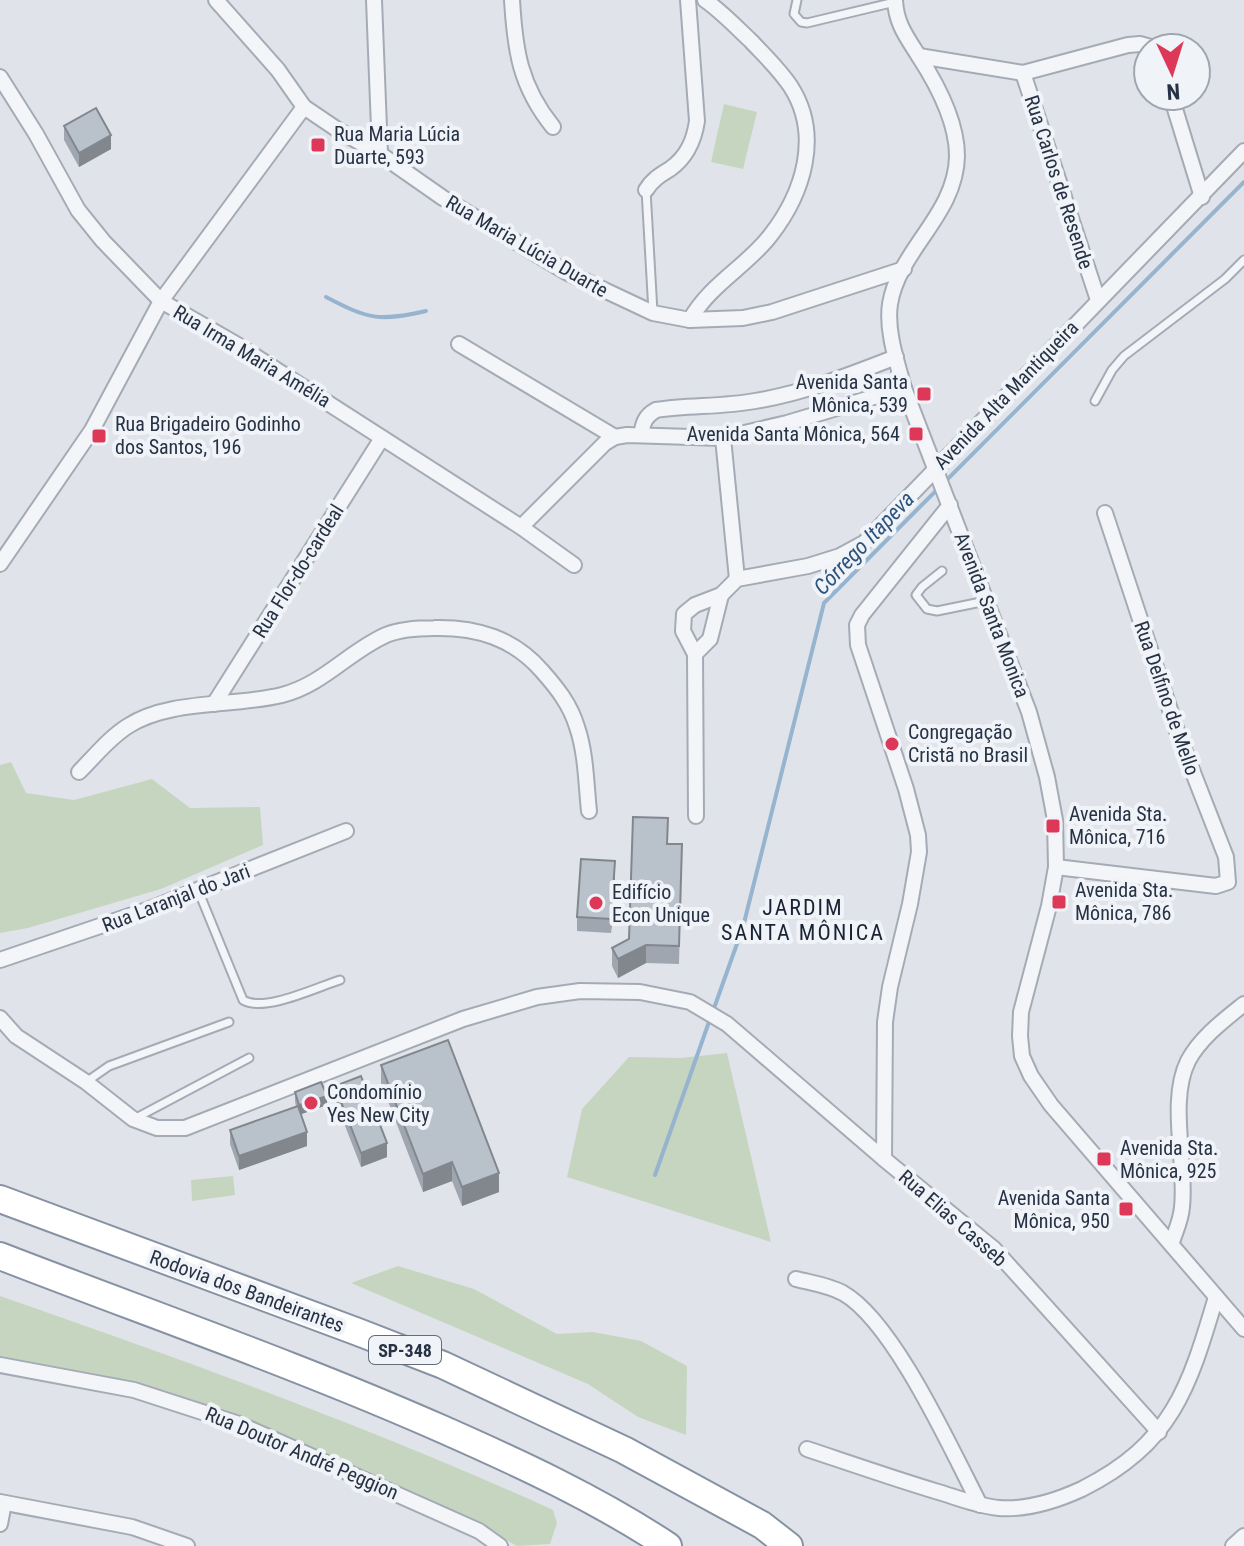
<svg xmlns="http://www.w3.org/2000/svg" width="1244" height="1546" font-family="'Roboto Condensed',sans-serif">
	<rect width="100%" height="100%" fill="#e0e4ea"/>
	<!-- green -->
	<g fill="#c6d5c0">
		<path d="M724,104L757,112L743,169L711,162Z"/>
		<path d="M11,762L26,793L74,800L152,779L190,808L260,807L263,845L161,889L28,928L0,933V765Z"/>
		<path d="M727,1053L771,1242L567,1177L582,1109L629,1057L681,1058Z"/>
		<path d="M233,1176L235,1195L192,1201L191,1180Z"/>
		<path d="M398,1266L474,1289L557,1334L593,1332L641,1341L687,1366L686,1435L638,1417L588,1384L351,1283Z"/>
		<path d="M0,1296C187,1361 373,1428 553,1510L557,1523L550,1544L517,1546L474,1522L358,1472L242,1417L193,1401L133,1384L0,1362Z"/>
	</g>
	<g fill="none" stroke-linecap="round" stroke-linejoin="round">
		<!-- stream -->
		<g stroke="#97b4ce" stroke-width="4">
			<path d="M326,297C368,319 379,322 426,311"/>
			<path d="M713,1011L743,927L824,603L1244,182"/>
			<path d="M655,1175L710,1019"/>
		</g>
		<defs>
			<g id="service">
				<path d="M797,0L794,14L801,22L807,23L895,2"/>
				<path d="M646,190L653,312"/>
				<path d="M1095,401L1112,370L1124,356L1225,279L1244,260"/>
				<path d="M942,571L922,587L916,595L927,609L937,611L986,601"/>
				<path d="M198,890L243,1000C264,1013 317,987 340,980"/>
				<path d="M86,1082L109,1066L229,1022"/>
				<path d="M134,1119L249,1058"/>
			</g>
			<g id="minor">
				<path d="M216,0L278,70L304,107L338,130L380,154L443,198L566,272L653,313L690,320L743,318L772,312L904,269"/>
				<path d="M374,0L380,154"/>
				<path d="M512,0C515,51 520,86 553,127"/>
				<path d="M895,0C896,23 906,36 918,55C937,84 957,121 957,156C956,215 899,249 890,304C886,331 897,362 904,388L1029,712L1047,777L1055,820L1056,867L1049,906L1021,1012L1020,1036L1022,1056L1031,1076L1051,1105L1244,1329"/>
				<path d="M919,56L1023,73L1128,45L1140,44L1154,48"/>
				<path d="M1023,73L1098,300"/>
				<path d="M0,77L36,134L78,210L103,241L161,301L236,344L521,527L574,565"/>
				<path d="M1171,96L1202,197"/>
				<path d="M646,190C652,180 660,175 670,169C687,157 694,141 697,121L688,0"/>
				<path d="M690,320C709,285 747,266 770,236C803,194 822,136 791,87C780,70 765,56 751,41C736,27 722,12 705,0"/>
				<path d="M459,344L615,437"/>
				<path d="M641,435C643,423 645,416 656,410C689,405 722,407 755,401C804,393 850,375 896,357"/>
				<path d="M723,438L737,579"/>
				<path d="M521,527L605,443L615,437L627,435L723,438L787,423L904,388"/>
				<path d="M0,564L92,430L161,301L304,107"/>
				<path d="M695,654L710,639L721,595"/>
				<path d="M214,704L382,438"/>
				<path d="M79,772C95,756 109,738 128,726C170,699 234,707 282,695C324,684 348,652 386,635C401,629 418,628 434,628C477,627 513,638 542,671C557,688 570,704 577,727C586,753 586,783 589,811"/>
				<path d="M696,816L695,654L683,631L684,614L695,605L721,595L737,579L808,566L840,556L864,543L1244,151"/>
				<path d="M1056,867L1216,886L1228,882L1226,857L1178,734L1105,513"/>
				<path d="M0,960L147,910L346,831"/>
				<path d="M0,1018L16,1036L86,1082L133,1119L157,1128H185L463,1019L537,997L580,991L640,992L690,1002L727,1024L884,1159L994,1249L1159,1432"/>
				<path d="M884,1159L885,1022L890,987L910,904L919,852L918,835L906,789L858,645L857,625L862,615L950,505"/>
				<path d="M1172,1242C1176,1230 1181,1220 1182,1207C1187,1164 1168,1101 1188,1061C1200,1038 1224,1020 1244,1004"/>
				<path d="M796,1279C812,1283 828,1285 843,1293C894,1322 952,1451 980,1505"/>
				<path d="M0,1365L134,1390L239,1424L479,1531L500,1546"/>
				<path d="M807,1449C849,1463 892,1478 935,1491C956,1497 977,1506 999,1508C1028,1510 1056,1501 1082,1489C1172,1444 1189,1388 1216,1297"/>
				<path d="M0,1502L132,1527L187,1546"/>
				<path d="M0,1524L4,1503"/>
				<path d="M1233,1546L1244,1536"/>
			</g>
			<g id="motorway">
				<path d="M0,1199L358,1332L443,1365L624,1450L762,1525L789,1546"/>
				<path d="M0,1256C147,1313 297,1365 442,1429C519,1463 597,1499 668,1546"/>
			</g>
		</defs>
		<!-- service casing -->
		<use href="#service" stroke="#a5abb5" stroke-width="11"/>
		<!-- minor casing -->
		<use href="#minor" stroke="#a5abb5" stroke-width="18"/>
		<!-- motorway casing -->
		<use href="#motorway" stroke="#8692a3" stroke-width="30"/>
		<!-- service -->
		<use href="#service" stroke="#f3f5f8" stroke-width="7"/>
		<!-- minor -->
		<use href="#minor" stroke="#f3f5f8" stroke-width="14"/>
		<!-- motorway -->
		<use href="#motorway" stroke="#fff" stroke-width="26"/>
	</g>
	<!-- wall -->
	<g fill="#9fa6af">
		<path d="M64,126L111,149L79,167L64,140Z"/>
		<path d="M668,844H682L679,964L646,963L618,978L612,966V948L629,939Z"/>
		<path d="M615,875L611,933L577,931V917Z"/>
		<path d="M381,1065L499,1192L462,1206L452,1181L423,1192L381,1083Z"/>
		<path d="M335,1086L387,1157L361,1167L335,1100Z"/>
		<path d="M295,1092L327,1105L301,1114L307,1146L239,1170L230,1144V1130L296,1107L295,1101Z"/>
	</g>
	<!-- shaded-wall -->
	<g fill="#82878e">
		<path d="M111,135V149L79,167V153Z"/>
		<path d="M615,861V875L611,933V919Z"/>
		<path d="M646,945V963L618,978V959Z"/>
		<path d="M327,1096V1105L299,1115V1105Z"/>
		<path d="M307,1132V1146L239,1170V1156Z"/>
		<path d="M387,1143V1157L361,1167V1153Z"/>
		<path d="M452,1162V1181L423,1192V1174Z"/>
		<path d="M499,1173V1192L462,1206V1187Z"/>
	</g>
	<!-- building -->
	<g fill="#b9c1cb" stroke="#82878e" stroke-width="2">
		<path d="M96,108L111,135L79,153L64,126Z"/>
		<path d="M633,817L668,818L667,844H682L679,946L646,945L618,959L612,948L629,939Z"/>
		<path d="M581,859L615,861L611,919L577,917Z"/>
		<path d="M448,1040L499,1173L462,1187L452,1162L423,1174L381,1065Z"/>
		<path d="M361,1076L387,1143L361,1153L335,1086Z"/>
		<path d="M321,1082L327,1096L299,1105L295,1092Z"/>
		<path d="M298,1106L307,1132L239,1156L230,1130Z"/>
	</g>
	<!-- markers -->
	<g fill="#dd3857" stroke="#f0f3f8" stroke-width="3">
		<rect x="310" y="137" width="16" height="16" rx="4"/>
		<rect x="916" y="386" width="16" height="16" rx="4"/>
		<rect x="908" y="426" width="16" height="16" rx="4"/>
		<rect x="91" y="428" width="16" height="16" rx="4"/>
		<circle cx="892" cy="744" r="8"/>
		<rect x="1045" y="818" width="16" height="16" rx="4"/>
		<rect x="1051" y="894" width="16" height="16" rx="4"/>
		<circle cx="596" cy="903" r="8"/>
		<circle cx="311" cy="1103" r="8"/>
		<rect x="1096" y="1151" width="16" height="16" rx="4"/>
		<rect x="1118" y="1201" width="16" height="16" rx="4"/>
	</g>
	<g text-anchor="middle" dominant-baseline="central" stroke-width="8" stroke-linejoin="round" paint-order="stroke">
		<!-- shield labels -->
		<rect fill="#f0f3f8" stroke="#636c7a" stroke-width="2" x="369" y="1336" width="72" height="28" rx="6"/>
		<g font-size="18" font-weight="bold" fill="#273244">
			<text x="405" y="1350">SP-348</text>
		</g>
		<!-- poi labels -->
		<g font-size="20" fill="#273244" stroke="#f0f3f8" text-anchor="start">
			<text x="334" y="134">Rua Maria Lúcia<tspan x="334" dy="23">Duarte, 593</tspan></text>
			<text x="908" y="382" text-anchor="end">Avenida Santa<tspan x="908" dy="23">Mônica, 539</tspan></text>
			<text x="115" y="424">Rua Brigadeiro Godinho<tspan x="115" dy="23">dos Santos, 196</tspan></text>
			<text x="900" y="434" text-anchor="end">Avenida Santa Mônica, 564</text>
			<text x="908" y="732">Congregação<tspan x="908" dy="23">Cristã no Brasil</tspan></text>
			<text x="1069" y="814">Avenida Sta.<tspan x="1069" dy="23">Mônica, 716</tspan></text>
			<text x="1075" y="890">Avenida Sta.<tspan x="1075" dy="23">Mônica, 786</tspan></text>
			<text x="612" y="892">Edifício<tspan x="612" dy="23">Econ Unique</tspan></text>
			<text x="327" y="1092">Condomínio<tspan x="327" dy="23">Yes New City</tspan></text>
			<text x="1120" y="1148">Avenida Sta.<tspan x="1120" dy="23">Mônica, 925</tspan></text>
			<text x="1110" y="1198" text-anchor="end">Avenida Santa<tspan x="1110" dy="23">Mônica, 950</tspan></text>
		</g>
		<!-- street labels -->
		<g font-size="20" fill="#273244" stroke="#f0f3f8">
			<text transform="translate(1059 182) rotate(72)">Rua Carlos de Resende</text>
			<text transform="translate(527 246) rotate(30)">Rua Maria Lúcia Duarte</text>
			<text transform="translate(252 356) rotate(31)">Rua Irma Maria Amélia</text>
			<text transform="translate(1006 395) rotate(-46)">Avenida Alta Mantiqueira</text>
			<text transform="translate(298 571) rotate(-58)">Rua Flor-do-cardeal</text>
			<text transform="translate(992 615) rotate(69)">Avenida Santa Monica</text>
			<text transform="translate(1167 698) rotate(71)">Rua Delfino de Mello</text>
			<text transform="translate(176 898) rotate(-21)">Rua Laranjal do Jari</text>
			<text transform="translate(953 1218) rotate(41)">Rua Elias Casseb</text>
			<text transform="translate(247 1291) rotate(20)">Rodovia dos Bandeirantes</text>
			<text transform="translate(302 1453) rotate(23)">Rua Doutor André Peggion</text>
		</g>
		<!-- water labels -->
		<g font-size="22" font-style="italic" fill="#2c537c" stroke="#f0f3f8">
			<text transform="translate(864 543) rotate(-46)">Córrego Itapeva</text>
		</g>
		<!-- neighbourhood labels -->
		<g font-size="22" letter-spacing="2" fill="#192334" stroke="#f0f3f8">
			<text x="803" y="907">JARDIM<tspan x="803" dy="25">SANTA MÔNICA</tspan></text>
		</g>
	</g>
	<!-- north arrow -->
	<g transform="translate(1172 72) rotate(176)"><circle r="38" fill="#f0f3f8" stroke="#a0a6b0" stroke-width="2"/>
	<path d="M0-6L14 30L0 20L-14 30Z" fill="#dd3857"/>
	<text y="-12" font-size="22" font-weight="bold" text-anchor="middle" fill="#273244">N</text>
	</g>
</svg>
